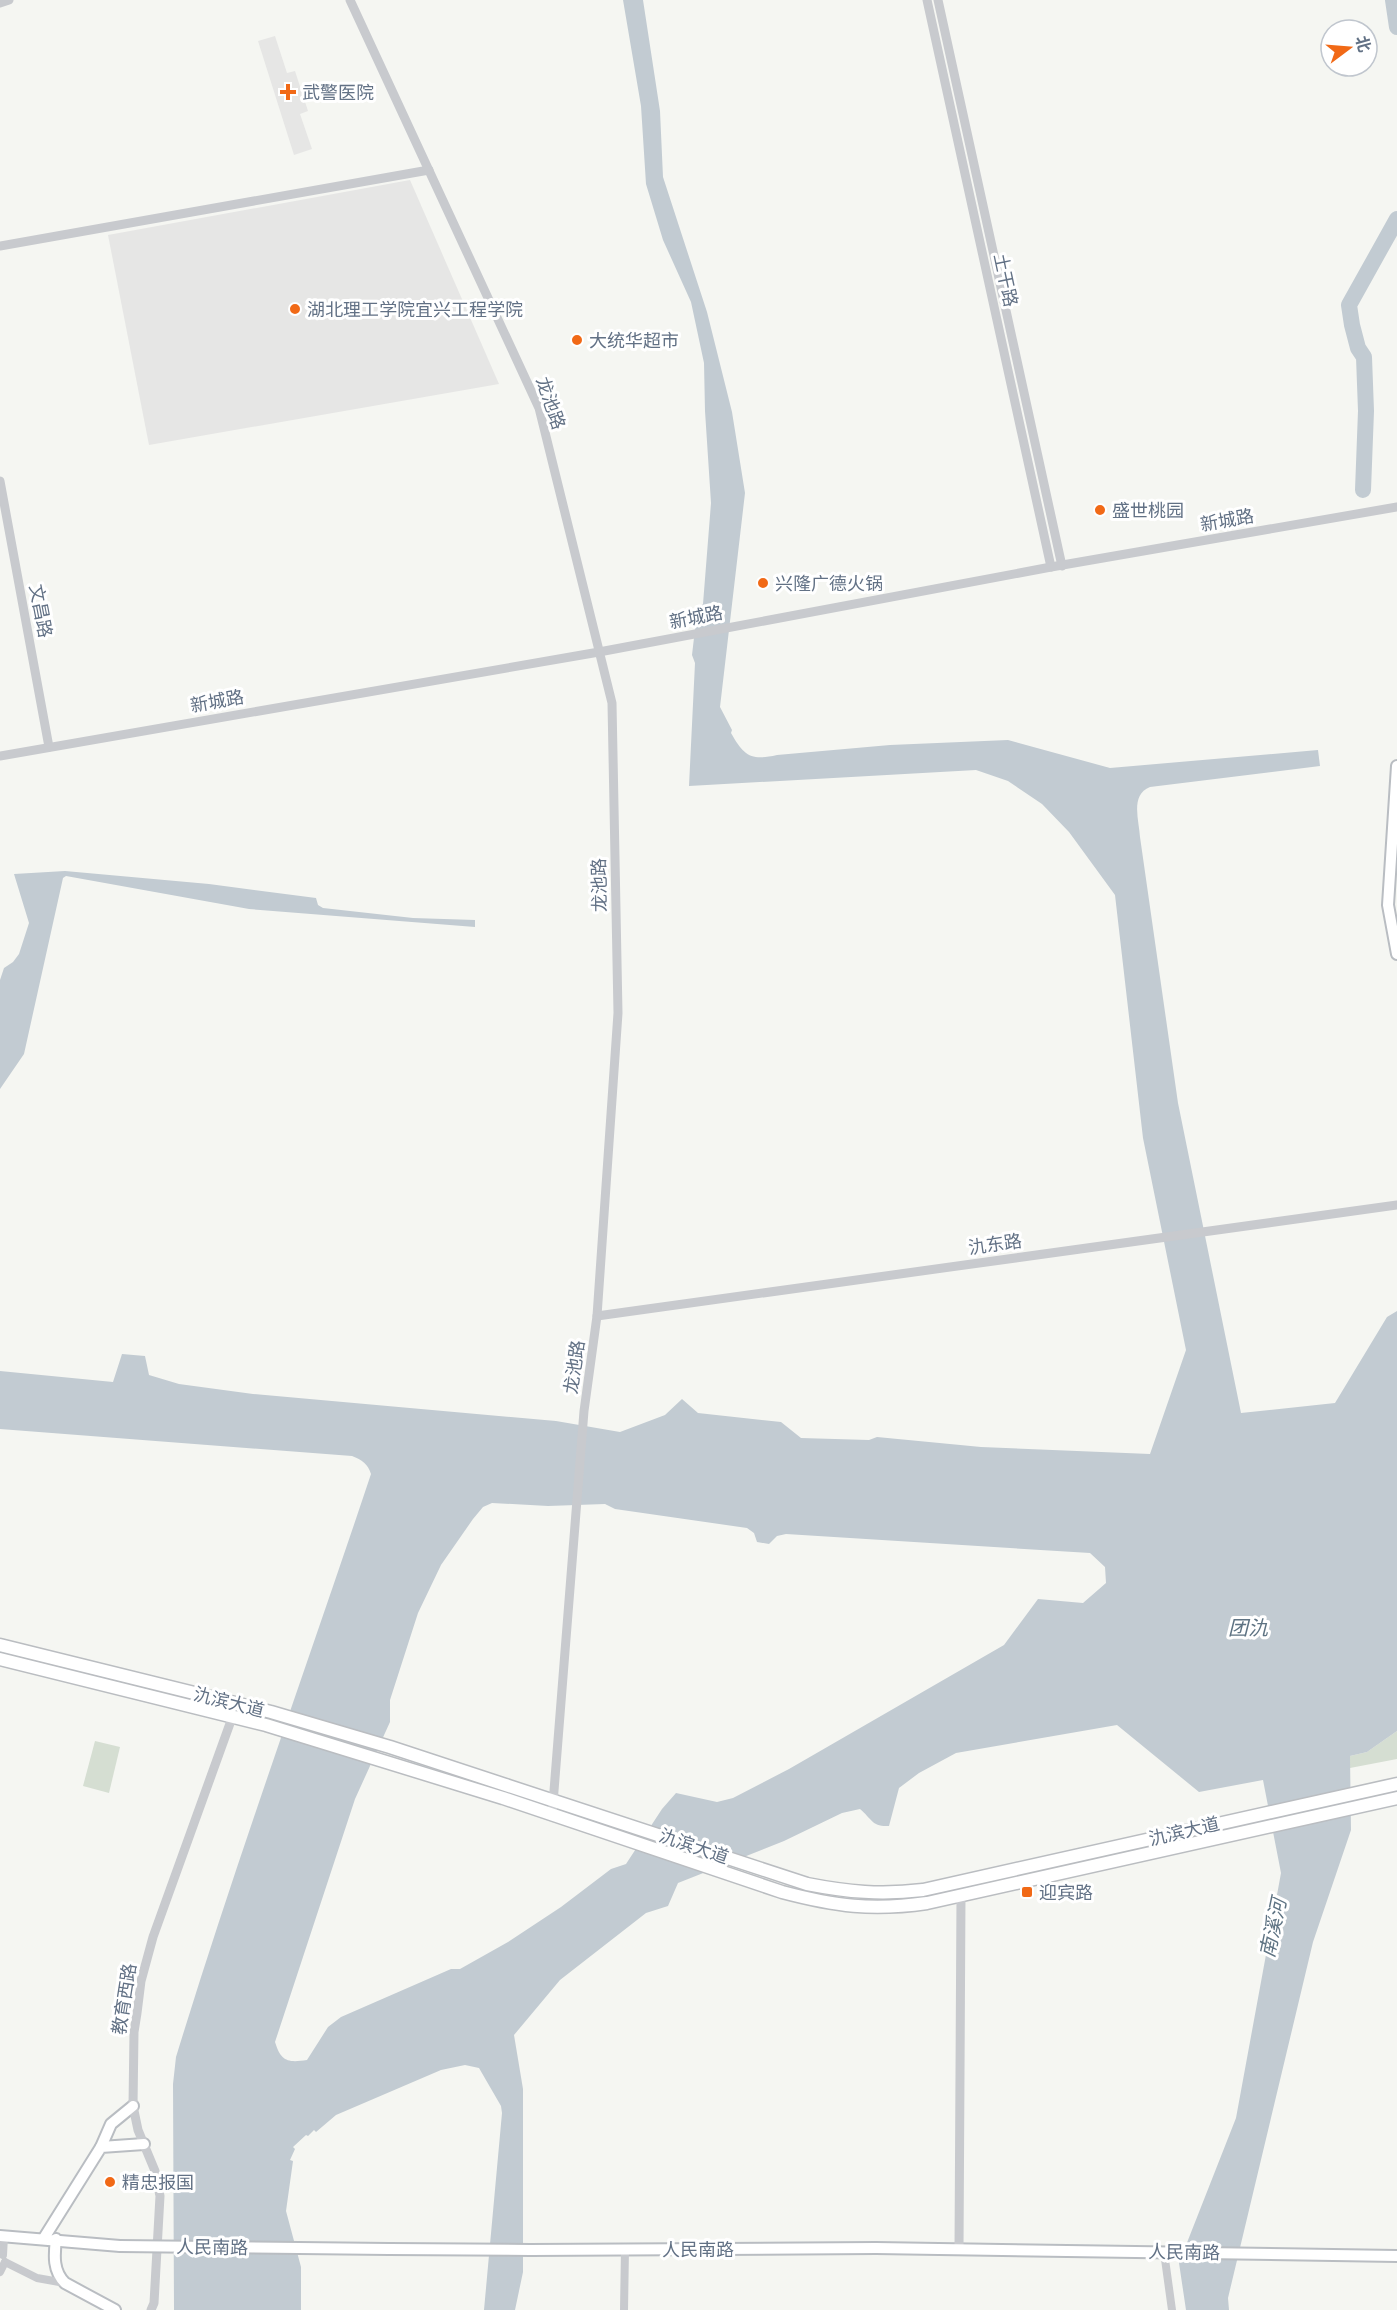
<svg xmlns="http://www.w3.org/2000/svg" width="1397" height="2310" font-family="'Roboto Condensed','Noto Sans SC',sans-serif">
	<rect width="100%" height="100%" fill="#f5f6f2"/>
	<!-- built -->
	<g fill="#e6e6e5">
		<path d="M275,36L287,73L295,71L308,111L300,114L312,149L294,155L258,41Z"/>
		<path d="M410,180L499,384L149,445L108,235Z"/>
	</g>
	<!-- green -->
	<g fill="#d5ded2">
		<path d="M1397,1731V1759L1350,1768V1756L1367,1752Z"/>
		<path d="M95,1741L120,1747L109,1793L83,1786Z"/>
	</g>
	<!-- water -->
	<g fill="#c2cbd2" fill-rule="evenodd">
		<path d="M623,0H643L660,111L663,177L707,312L732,412L745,493L720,707L732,730L731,733C744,756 751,761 777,755L890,745L1008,740L1110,768L1318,750L1320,766L1150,787C1130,795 1139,820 1140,837L1178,1103L1241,1413L1335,1403L1387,1317L1397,1311V1731L1367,1752L1350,1756L1351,1830L1313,1942L1228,2298L1229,2310H1186L1179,2263L1236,2118L1281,1873L1263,1780L1199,1792L1117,1725L956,1753L919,1773L899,1788L889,1826C872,1827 872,1819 860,1809L842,1813L784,1841L678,1883L668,1906L646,1913L560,1980L514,2035L523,2089V2272L515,2310H484L502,2113L501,2106L479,2068L465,2065L441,2070L336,2115L316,2132L314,2130L308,2136L306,2135L293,2147L295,2149L290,2160L293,2161L286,2211L301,2267V2310H174L173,2084L176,2057C236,1861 306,1669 371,1474C368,1464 362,1460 352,1456L0,1429V1371L113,1382L122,1354L145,1356L149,1375L179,1384L253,1394L556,1421L620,1432L665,1415L682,1399L698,1413L781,1422L801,1438L869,1440L877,1437L981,1447L1150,1454L1186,1350L1143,1138L1115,895L1069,832L1042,804L1008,781L976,770L689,786L695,663L692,655L697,612L703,604L711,503L705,411L704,363L691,302L663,240L646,184L641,106ZM492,1503L548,1506L605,1504L615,1509L747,1528L754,1533L757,1542L769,1544L777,1536L786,1534L1090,1553L1105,1567L1106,1583L1083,1603L1038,1599L1004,1645L789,1769L733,1798L717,1802L676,1793L662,1809L626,1864L611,1869L561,1907L508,1942L460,1969H451L341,2017L328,2027L307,2060C287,2063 281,2061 275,2042L355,1799L390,1722V1700L418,1613L441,1565L473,1519L483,1507Z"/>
		<path d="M65,871L209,884L316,898L318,905L323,908L413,918L475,920V927L249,909L66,876L63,878L24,1054L0,1089V980L4,968L13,962L19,954L29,923L14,874Z"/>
	</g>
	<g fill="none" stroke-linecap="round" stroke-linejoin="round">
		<!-- river -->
		<g stroke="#c2cbd2" stroke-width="16">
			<path d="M1393,0L1397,27"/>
			<path d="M1363,490L1366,411L1364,357L1358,348L1352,325L1349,305L1397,219"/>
		</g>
		<defs>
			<g id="secondary">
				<path d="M1397,766L1388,905L1397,954"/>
				<path d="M101,2147L111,2124L133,2106"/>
				<path d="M0,2236L120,2246"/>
				<path d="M44,2238L101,2147L144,2144"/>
				<path d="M56,2239C54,2256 53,2271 65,2283L115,2310"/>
				<path d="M389,2249L530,2250L876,2248L1397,2256"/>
			</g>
			<g id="primary">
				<path d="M0,1645L271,1712L390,1747L807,1884C848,1892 881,1895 923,1890L1397,1784"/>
				<path d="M0,1659L266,1725L503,1798L782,1892C835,1906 872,1911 927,1903L1397,1798"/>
			</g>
		</defs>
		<!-- secondary casing -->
		<use href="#secondary" stroke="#b9bdc2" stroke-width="14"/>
		<!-- primary casing -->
		<use href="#primary" stroke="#babdc1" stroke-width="15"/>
		<!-- minor -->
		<g stroke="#c8cace" stroke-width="8">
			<path d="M1164,2252L1172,2310"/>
			<path d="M3,2255L4,2236"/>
			<path d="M5,2262L37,2278L65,2283"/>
			<path d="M0,2272L5,2262"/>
			<path d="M624,2310L625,2249"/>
		</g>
		<!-- tertiary -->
		<g stroke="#c8cace" stroke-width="9">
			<path d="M350,0L539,408L612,703L618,1013L597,1316L584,1411L552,1816"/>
			<path d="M927,0L1051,567"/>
			<path d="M938,0L1062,566"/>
			<path d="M0,3L9,0"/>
			<path d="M0,246L429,170"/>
			<path d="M0,481L49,747"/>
			<path d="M0,756L599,652L1051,567L1397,507"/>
			<path d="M597,1316L1397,1205"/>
			<path d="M959,2249L961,1896"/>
			<path d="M151,2310L154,2303L160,2196L155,2171L138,2130L133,2106L134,2032L137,2013L141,1981L153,1937L237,1704"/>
		</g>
		<!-- secondary -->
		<use href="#secondary" stroke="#fff" stroke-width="10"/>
		<!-- primary -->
		<use href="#primary" stroke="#fff" stroke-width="12"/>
		<defs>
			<path id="secondary-bridge" d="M120,2246L389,2249"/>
		</defs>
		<!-- secondary-bridge casing -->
		<use href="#secondary-bridge" stroke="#b9bdc2" stroke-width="14" stroke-linecap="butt"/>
		<!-- secondary-bridge -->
		<use href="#secondary-bridge" stroke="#fff" stroke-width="10"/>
	</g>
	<!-- markers -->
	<g fill="#f16916" stroke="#fff" stroke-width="2">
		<path d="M285 83h6v6h6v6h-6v6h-6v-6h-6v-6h6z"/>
		<circle cx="295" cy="309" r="6"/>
		<circle cx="577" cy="340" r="6"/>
		<circle cx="1100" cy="510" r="6"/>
		<circle cx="763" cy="583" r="6"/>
		<rect x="1021" y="1886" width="12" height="12" rx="3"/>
		<circle cx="110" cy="2182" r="6"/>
	</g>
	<g text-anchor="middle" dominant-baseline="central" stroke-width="6" stroke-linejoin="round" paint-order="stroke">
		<!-- poi labels -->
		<g font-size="18" fill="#627185" stroke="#fff" text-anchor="start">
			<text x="302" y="92">武警医院</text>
			<text x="307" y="309">湖北理工学院宜兴工程学院</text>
			<text x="589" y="340">大统华超市</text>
			<text x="1112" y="510">盛世桃园</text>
			<text x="775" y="583">兴隆广德火锅</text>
			<text x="1039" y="1892">迎宾路</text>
			<text x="122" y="2182">精忠报国</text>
		</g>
		<!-- street labels -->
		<g font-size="18" fill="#627185" stroke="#fff">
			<text transform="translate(1006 280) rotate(78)">土干路</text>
			<text transform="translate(551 403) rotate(71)">龙池路</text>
			<text transform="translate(1227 520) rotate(-10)">新城路</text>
			<text transform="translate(41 611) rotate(79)">文昌路</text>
			<text transform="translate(696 617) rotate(-11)">新城路</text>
			<text transform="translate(217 701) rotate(-10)">新城路</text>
			<text transform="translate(599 885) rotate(-91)">龙池路</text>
			<text transform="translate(995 1244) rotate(-8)">氿东路</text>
			<text transform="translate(574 1367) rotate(-82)">龙池路</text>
			<text transform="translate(229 1702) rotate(14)">氿滨大道</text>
			<text transform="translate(1184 1831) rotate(-13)">氿滨大道</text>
			<text transform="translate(694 1846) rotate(19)">氿滨大道</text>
			<text transform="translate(124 1999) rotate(-81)">教育西路</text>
			<text transform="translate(212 2247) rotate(1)">人民南路</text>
			<text x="698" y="2249">人民南路</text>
			<text transform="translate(1184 2252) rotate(1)">人民南路</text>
		</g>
		<!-- water labels -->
		<g font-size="20" font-style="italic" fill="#5e7383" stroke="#fff">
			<text x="1248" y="1628">团氿</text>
			<text transform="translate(1273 1928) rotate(-78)">南溪河</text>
		</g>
	</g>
	<!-- north arrow -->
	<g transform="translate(1349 48) rotate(74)"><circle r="28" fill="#ffffff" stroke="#c0c6ce" stroke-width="1.5"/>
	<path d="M0-4.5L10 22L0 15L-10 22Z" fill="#f16916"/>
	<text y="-9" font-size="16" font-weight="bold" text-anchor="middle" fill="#627185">北</text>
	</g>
</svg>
